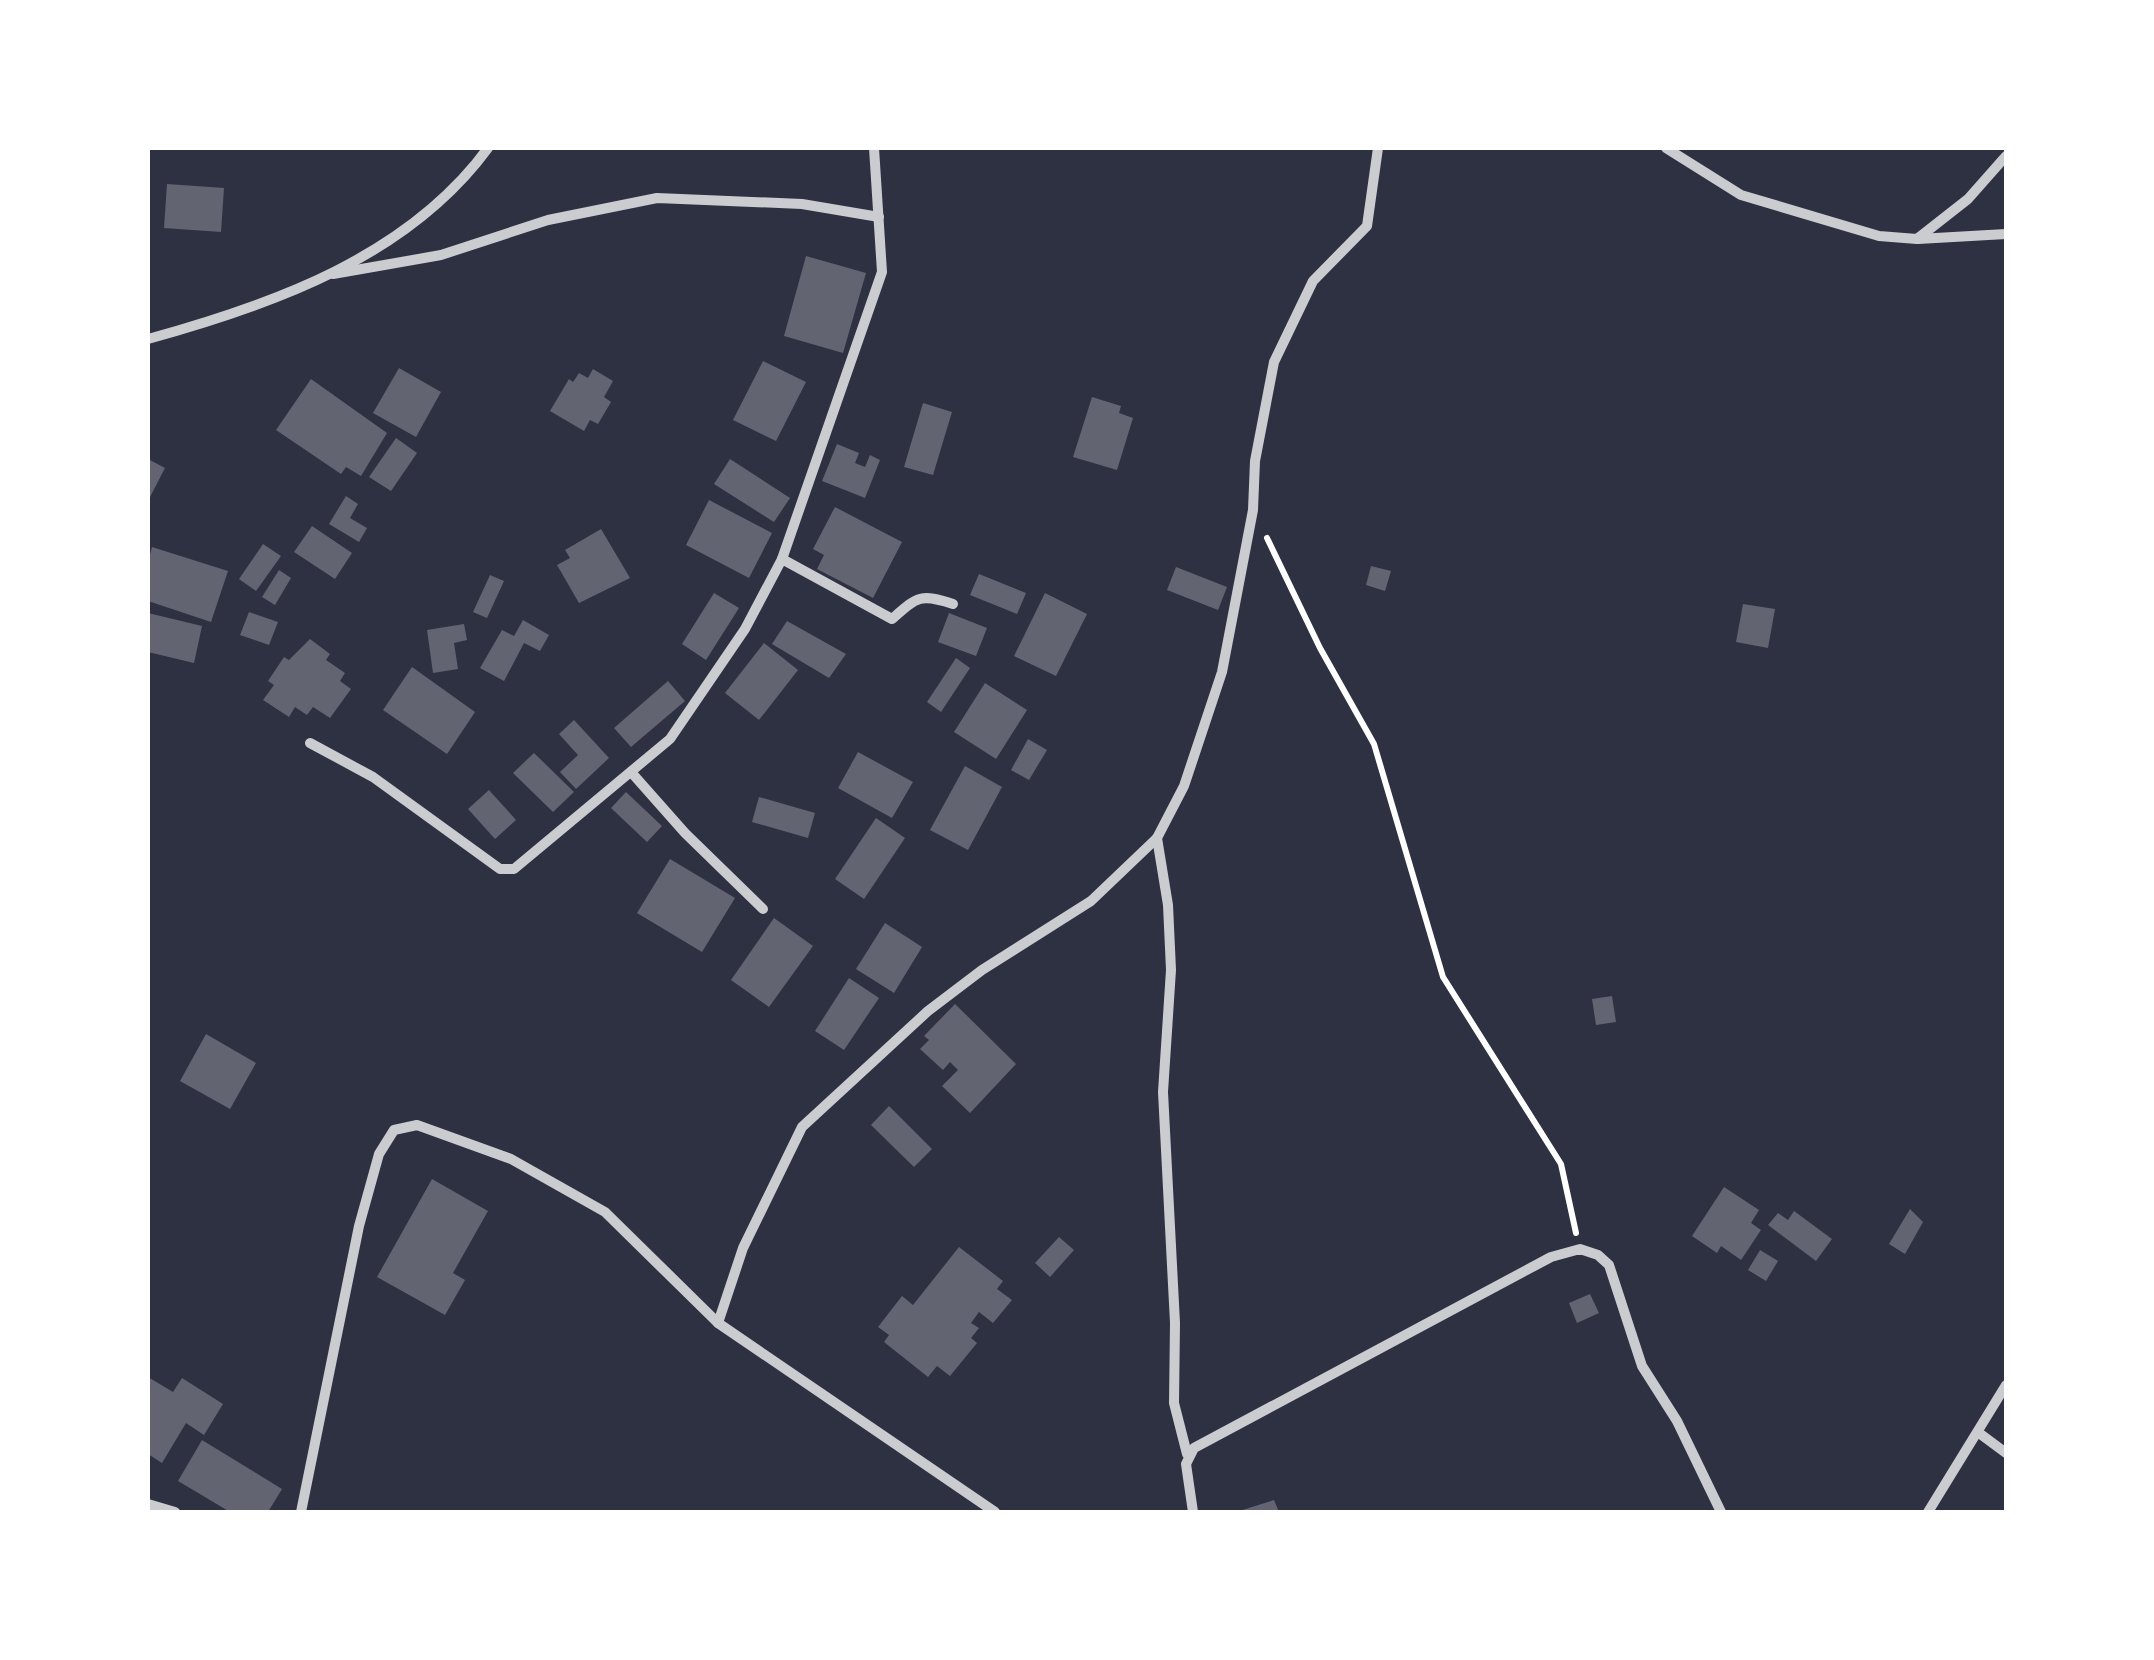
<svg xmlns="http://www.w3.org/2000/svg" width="2154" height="1660" font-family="Overpass,sans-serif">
	<rect width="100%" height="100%" fill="#2d3142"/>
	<!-- building -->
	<g fill="#626471">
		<path d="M167,184L224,188L221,232L164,228Z"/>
		<path d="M806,256L866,273L843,353L784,336Z"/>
		<path d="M763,361L806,382L776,441L733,420Z"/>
		<path d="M399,368L441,392L416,437L373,413Z"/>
		<path d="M593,369L613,381L604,397L611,402L598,424L590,420L584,431L550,411L569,379L573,382L579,373L588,378Z"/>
		<path d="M311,379L387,433L361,476L346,467L341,474L276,430Z"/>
		<path d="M1092,397L1121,406L1119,413L1133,418L1117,470L1073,457Z"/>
		<path d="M923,403L952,412L933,475L904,467Z"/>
		<path d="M396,438L417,453L391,491L369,477Z"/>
		<path d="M837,444L859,453L855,463L865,467L870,455L880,460L865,498L822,481Z"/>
		<path d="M148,459L165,468L148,501Z"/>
		<path d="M730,459L790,498L774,522L714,484Z"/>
		<path d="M346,496L358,504L350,518L367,528L359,542L329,524Z"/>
		<path d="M709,500L772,533L749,578L686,545Z"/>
		<path d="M835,507L902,542L873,598L817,569L824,555L813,549Z"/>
		<path d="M312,526L352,553L335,579L294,552Z"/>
		<path d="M601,529L630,578L579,603L557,565L570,558L565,550Z"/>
		<path d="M263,544L281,556L256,591L239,579Z"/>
		<path d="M152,547L228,571L211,622L148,601V562Z"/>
		<path d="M1371,566L1391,571L1385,591L1366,585Z"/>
		<path d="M1176,567L1227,587L1218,610L1167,590Z"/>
		<path d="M279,570L291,578L275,605L262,597Z"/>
		<path d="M979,574L1026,593L1017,614L970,595Z"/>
		<path d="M490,575L504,581L487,618L473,612Z"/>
		<path d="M714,593L739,608L706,660L682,644Z"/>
		<path d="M1045,593L1087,614L1056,676L1014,656Z"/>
		<path d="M1743,604L1775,609L1768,648L1736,642Z"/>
		<path d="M249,612L278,622L269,645L240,635Z"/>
		<path d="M148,613L202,626L194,663L148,652Z"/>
		<path d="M949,613L987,628L976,656L938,642Z"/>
		<path d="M523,620L549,635L540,651L524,643L504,681L480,668L502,630L514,636Z"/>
		<path d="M787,621L846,654L829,678L772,644Z"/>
		<path d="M464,624L467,640L454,643L458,669L433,673L427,630Z"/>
		<path d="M310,639L330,654L326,660L345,673L340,681L351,689L330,718L313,707L307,715L295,707L289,717L263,700L274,685L268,681L284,657L289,660Z"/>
		<path d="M764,643L798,670L759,720L725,693Z"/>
		<path d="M956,658L970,668L941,712L927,702Z"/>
		<path d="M412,667L475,712L447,754L383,710Z"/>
		<path d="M668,681L685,701L631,747L614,728Z"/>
		<path d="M985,683L1027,710L996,759L954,732Z"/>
		<path d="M574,720L609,758L576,789L560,772L578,755L559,734Z"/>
		<path d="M1028,739L1047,750L1029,780L1011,770Z"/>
		<path d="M858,752L913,782L892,818L838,788Z"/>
		<path d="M534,753L574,792L553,812L513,773Z"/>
		<path d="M965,766L1002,787L968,850L930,830Z"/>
		<path d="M489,790L516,820L495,839L468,809Z"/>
		<path d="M626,792L662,826L647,842L611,808Z"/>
		<path d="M759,797L815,813L808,838L752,822Z"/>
		<path d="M876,818L905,838L864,899L835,879Z"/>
		<path d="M670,859L735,898L702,952L637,913Z"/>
		<path d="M774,918L813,946L769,1007L731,980Z"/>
		<path d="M885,923L922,947L894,993L856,969Z"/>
		<path d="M849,978L879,998L844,1050L815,1031Z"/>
		<path d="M1612,996L1616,1022L1596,1025L1592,999Z"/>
		<path d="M955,1004L1016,1064L970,1113L942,1086L958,1070L950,1062L943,1070L920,1049L929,1040L924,1036Z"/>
		<path d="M206,1034L256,1063L230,1109L180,1081Z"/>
		<path d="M889,1106L932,1149L914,1167L871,1125Z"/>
		<path d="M432,1179L488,1211L453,1273L465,1280L445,1315L377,1277Z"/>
		<path d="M1724,1187L1759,1210L1751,1223L1761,1230L1741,1260L1721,1246L1717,1253L1692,1236Z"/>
		<path d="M1910,1209L1923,1222L1905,1254L1889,1244Z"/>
		<path d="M1794,1211L1832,1239L1816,1261L1768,1225L1778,1213L1788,1220Z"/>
		<path d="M1059,1237L1074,1250L1050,1277L1035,1263Z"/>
		<path d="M959,1247L1003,1281L997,1289L1012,1300L993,1323L979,1312L971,1323L979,1328L971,1338L977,1343L950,1376L937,1366L928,1377L884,1342L889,1335L878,1327L902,1296L913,1305Z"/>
		<path d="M1760,1250L1778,1261L1766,1281L1748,1270Z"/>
		<path d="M1590,1294L1599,1313L1577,1323L1569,1303Z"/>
		<path d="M148,1377L173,1392L182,1378L223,1404L204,1435L186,1423L162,1463L148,1454Z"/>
		<path d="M202,1440L282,1489L268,1512H230L178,1481Z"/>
		<path d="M1274,1500L1279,1512H1236Z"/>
	</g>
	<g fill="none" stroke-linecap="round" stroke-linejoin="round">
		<!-- path -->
		<path stroke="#fff" stroke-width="6" d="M1267,538L1320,648L1374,744L1443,977L1561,1164L1576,1233"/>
		<!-- minor -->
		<g stroke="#caccd0" stroke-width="10">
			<path d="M1666,148L1741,195L1879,236L1917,239L1968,199L2006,156"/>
			<path d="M1918,239L2006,234"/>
			<path d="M333,274L441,255L548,220L657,198L802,204L879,217"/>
			<path d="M148,339C272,305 408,257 488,148"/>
			<path d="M782,559L892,619C917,597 920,593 953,604"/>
			<path d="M310,743L373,777L500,869H514L670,739L745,629L782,559L882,272L874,148"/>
			<path d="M631,772L685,833L763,909"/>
			<path d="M1157,838L1168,905L1171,970L1163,1092L1175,1323L1174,1403L1187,1454"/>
			<path d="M718,1323L743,1248L802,1127L928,1011L982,970L1091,901L1157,838L1184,786L1222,672L1253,510L1255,461L1274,362L1313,281L1367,226L1378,148"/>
			<path d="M1979,1433L2006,1453"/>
			<path d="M148,1504L175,1512"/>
			<path d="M301,1512L359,1226L379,1154L394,1130L417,1125L511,1159L605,1212L718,1323L995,1512"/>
			<path d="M1193,1512L1186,1464L1194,1448L1551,1257L1580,1249L1598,1255L1609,1265L1642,1366L1677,1421L1721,1512"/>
			<path d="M1928,1512L2006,1385"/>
		</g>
	</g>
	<!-- border -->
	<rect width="2154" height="1660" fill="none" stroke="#ffffff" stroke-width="300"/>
</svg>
